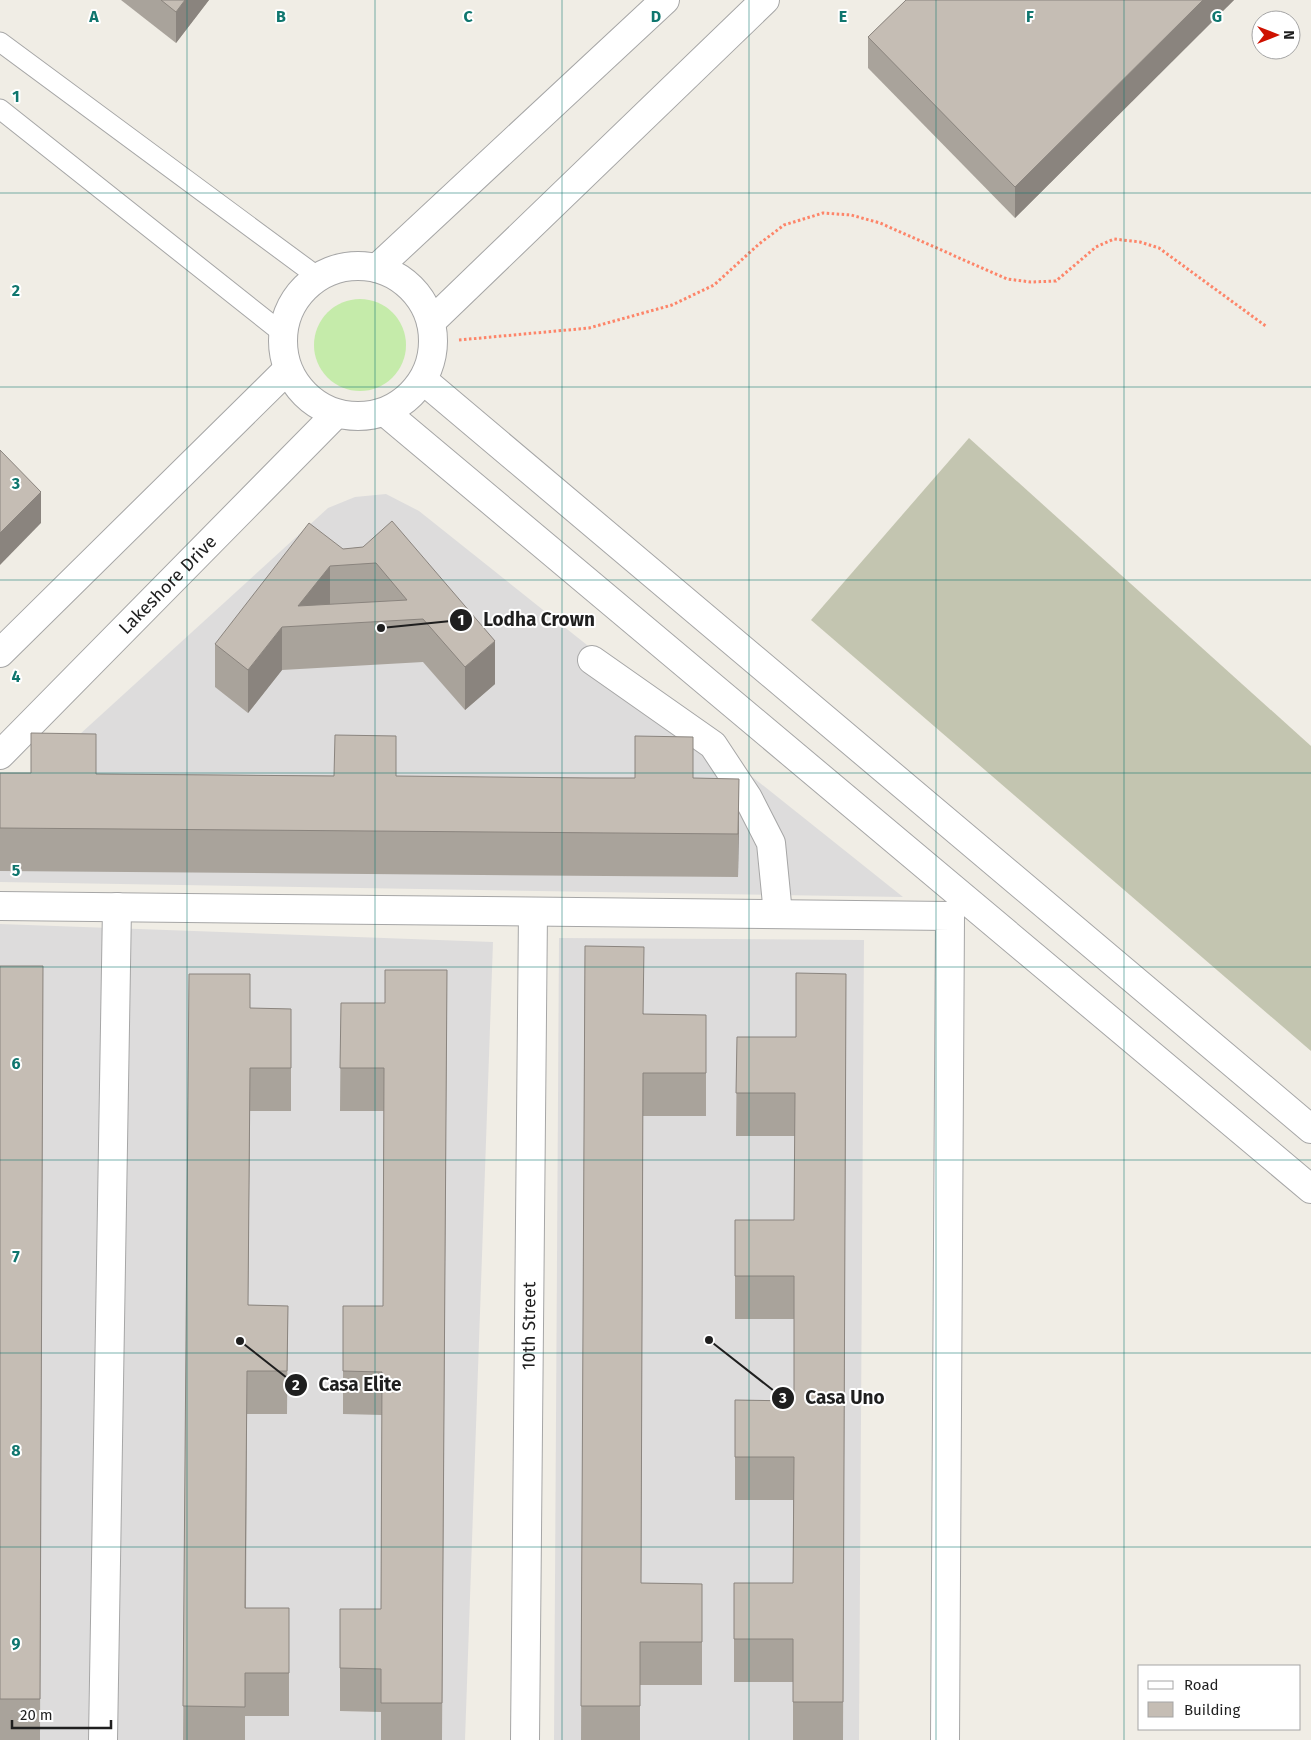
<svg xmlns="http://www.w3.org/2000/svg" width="1311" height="1740" font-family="'Fira Sans',sans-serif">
	<rect width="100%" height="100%" fill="#f0ede5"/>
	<!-- residential -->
	<g fill="#dddcdc">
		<path d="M386,494L419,511L903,897L0,882V807L328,508L355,497Z"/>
		<path d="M0,924L493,942L465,1740H0Z"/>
		<path d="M559,938L864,940L859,1740H554Z"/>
	</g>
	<!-- construction -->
	<path fill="#c3c5b0" d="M969,438L1311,746V1051L811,620Z"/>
	<!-- grass -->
	<circle fill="#c5ebaa" cx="360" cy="345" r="46"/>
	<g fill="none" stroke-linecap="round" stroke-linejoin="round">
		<defs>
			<g id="service">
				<path d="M0,42L318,277"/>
				<path d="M0,109L281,332"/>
			</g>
			<g id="minor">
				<path d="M423,380L1311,1129"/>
				<path d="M385,412L1311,1189"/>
				<path d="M592,660L713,745L748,798L771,843L778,914"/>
				<path d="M0,906L950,916L945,1740"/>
				<path d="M103,1740L117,907"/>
				<path id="s1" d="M525,1740L533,912"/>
			</g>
			<g id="tertiary">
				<circle cx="358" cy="341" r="75"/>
				<path d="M377,268L665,0"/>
				<path d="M431,322L765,0"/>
				<path d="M0,653L287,370"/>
				<path id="s2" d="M0,755L336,414"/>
			</g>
		</defs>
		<!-- service casing -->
		<use href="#service" stroke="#a6a6a6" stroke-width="21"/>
		<!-- minor casing -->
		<use href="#minor" stroke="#a6a6a6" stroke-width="30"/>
		<!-- tertiary casing -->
		<use href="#tertiary" stroke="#a6a6a6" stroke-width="30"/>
		<!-- path -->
		<path stroke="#fd8569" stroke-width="3" stroke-dasharray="2.5 2.5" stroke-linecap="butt" d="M459,340L589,328L672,305L714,285L759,244L784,225L823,213L851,215L880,223L1007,279L1031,282L1056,281L1096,247L1114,239L1140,242L1159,248L1267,327"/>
		<!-- service -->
		<use href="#service" stroke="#fff" stroke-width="19"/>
		<!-- minor -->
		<use href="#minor" stroke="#fff" stroke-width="28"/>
		<!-- tertiary -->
		<use href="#tertiary" stroke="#fff" stroke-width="28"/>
	</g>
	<!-- wall -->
	<g fill="#a9a39b">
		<path d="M121,0H209L176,43Z"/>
		<path d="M906,0H1234L1015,218L868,68V37Z"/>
		<path d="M363,547L495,684L465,710L423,662L282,670L248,713L215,687V644L343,549Z"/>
		<path d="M0,773L739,779L738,877L0,871Z"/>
		<path d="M585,946L644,1014L706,1015V1116H643L641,1583L702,1584V1685H640V1740H581Z"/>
		<path d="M0,966H43L40,1740H0Z"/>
		<path d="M447,970L442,1740H381V1712L340,1711V1609H381L382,1415L343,1414V1371L383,1306L384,1111H340L341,1003H385Z"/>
		<path d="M189,974L250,1008L291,1009V1111H250L248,1305L288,1306L287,1414H247L246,1608H289V1716H245V1740H183Z"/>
		<path d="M846,974L843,1740H793V1682H734V1583H793V1500H735V1400L794,1401V1319H735V1220H794L795,1136H736L737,1037H796Z"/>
	</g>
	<!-- shaded-wall -->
	<g fill="#8a847e">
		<path d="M185,0H209L176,43V12Z"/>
		<path d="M1203,0H1234L1015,218V187Z"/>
		<path d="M41,492V523L0,565V533Z"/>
		<path d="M330,566V609L298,606Z"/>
		<path d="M282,627V670L248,713V670Z"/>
		<path d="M495,641V684L465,710V667Z"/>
		<path d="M739,779V822L738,877V834Z"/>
	</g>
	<!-- building -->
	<g fill="#c5bdb4" stroke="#8a847e" fill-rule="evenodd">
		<path d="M161,0H185L176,12Z"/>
		<path d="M906,0H1203L1015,187L868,37Z"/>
		<path d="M0,450L41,492L0,533Z"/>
		<path d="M392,521L495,641L465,667L423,619L282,627L248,670L215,644L309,523L343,549L363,547ZM376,563L407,600L298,606L330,566Z"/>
		<path d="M31,733L96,734V774L334,776L335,735L396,736V776L590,778H635V736L693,737V778L739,779L738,834L0,828V773H31Z"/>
		<path d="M585,946L644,947L643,1014L706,1015V1073H643L641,1583L702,1584V1642H640V1706H581Z"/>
		<path d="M0,966H43L40,1699H0Z"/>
		<path d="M385,970H447L442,1703H381V1669L340,1668V1609H381L382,1372L343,1371V1306H383L384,1068H340L341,1003H385Z"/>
		<path d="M796,973L846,974L843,1702H793V1639H734V1583H793L794,1457H735V1400L794,1401V1276H735V1220H794L795,1093H736L737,1037H796Z"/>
		<path d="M189,974H250V1008L291,1009V1068H250L248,1305L288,1306L287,1371H247L245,1608H289V1673H245V1707L183,1706Z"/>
	</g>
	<!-- grid -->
	<path fill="none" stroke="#0f766e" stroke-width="1" stroke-opacity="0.55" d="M187,0V1740M375,0V1740M562,0V1740M749,0V1740M936,0V1740M1124,0V1740M0,193H1311M0,387H1311M0,580H1311M0,773H1311M0,967H1311M0,1160H1311M0,1353H1311M0,1547H1311"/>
	<g text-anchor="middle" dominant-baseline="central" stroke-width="4" stroke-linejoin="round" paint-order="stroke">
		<!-- street labels -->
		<g font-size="18" fill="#1f1f1f" stroke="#fff">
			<text stroke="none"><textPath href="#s2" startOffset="239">Lakeshore Drive</textPath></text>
			<text stroke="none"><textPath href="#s1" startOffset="414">10th Street</textPath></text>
		</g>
	</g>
	<g font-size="16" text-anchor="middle" font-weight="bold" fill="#0f766e" stroke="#fff" stroke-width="4" stroke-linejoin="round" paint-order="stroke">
		<text x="94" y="22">A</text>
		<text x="281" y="22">B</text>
		<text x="468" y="22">C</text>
		<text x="656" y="22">D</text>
		<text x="843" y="22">E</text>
		<text x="1030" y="22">F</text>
		<text x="1217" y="22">G</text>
		<text x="16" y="102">1</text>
		<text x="16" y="296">2</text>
		<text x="16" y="489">3</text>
		<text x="16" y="682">4</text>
		<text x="16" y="876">5</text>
		<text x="16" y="1069">6</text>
		<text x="16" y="1262">7</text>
		<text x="16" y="1456">8</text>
		<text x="16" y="1649">9</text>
	</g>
	<!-- callouts -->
	<path fill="none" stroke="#1f1f1f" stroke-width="2" d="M381 628L461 620M240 1341L296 1385M709 1340L783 1398"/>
	<g fill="#1f1f1f" stroke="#fff" stroke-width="2">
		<circle cx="381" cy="628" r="5"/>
		<circle cx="240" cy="1341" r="5"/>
		<circle cx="709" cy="1340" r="5"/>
		<circle cx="461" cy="620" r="12"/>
		<circle cx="296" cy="1385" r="12"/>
		<circle cx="783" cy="1398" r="12"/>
	</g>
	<g font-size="15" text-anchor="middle" font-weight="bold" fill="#fff">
		<text x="461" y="625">1</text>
		<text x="296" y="1390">2</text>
		<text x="783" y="1403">3</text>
	</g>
	<g font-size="19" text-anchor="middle" font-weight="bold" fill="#1f1f1f" stroke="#fff" stroke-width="4" stroke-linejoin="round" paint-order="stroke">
		<text x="539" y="626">Lodha Crown</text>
		<text x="360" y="1391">Casa Elite</text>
		<text x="845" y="1404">Casa Uno</text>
	</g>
	<!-- legend -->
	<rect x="1138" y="1665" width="162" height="65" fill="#ffffff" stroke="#a5a5a5"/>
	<rect x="1148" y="1681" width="25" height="8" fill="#ffffff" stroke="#a5a5a5"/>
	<text x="1184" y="1690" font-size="15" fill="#1f1f1f">Road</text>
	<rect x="1148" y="1702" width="25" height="15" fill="#c5bdb4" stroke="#a5a5a5"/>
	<text x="1184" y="1715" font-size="15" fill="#1f1f1f">Building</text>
	<!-- north arrow -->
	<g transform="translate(1276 35) rotate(90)"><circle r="24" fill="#ffffff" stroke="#a5a5a5"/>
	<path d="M0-4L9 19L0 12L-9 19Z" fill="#ce1100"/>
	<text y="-8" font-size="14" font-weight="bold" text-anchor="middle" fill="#1f1f1f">N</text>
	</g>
	<!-- scale -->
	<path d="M12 1720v8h99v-8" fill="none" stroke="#1f1f1f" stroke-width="2.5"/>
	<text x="20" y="1720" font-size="15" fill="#1f1f1f" stroke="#ffffff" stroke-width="4" paint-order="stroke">20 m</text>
</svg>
